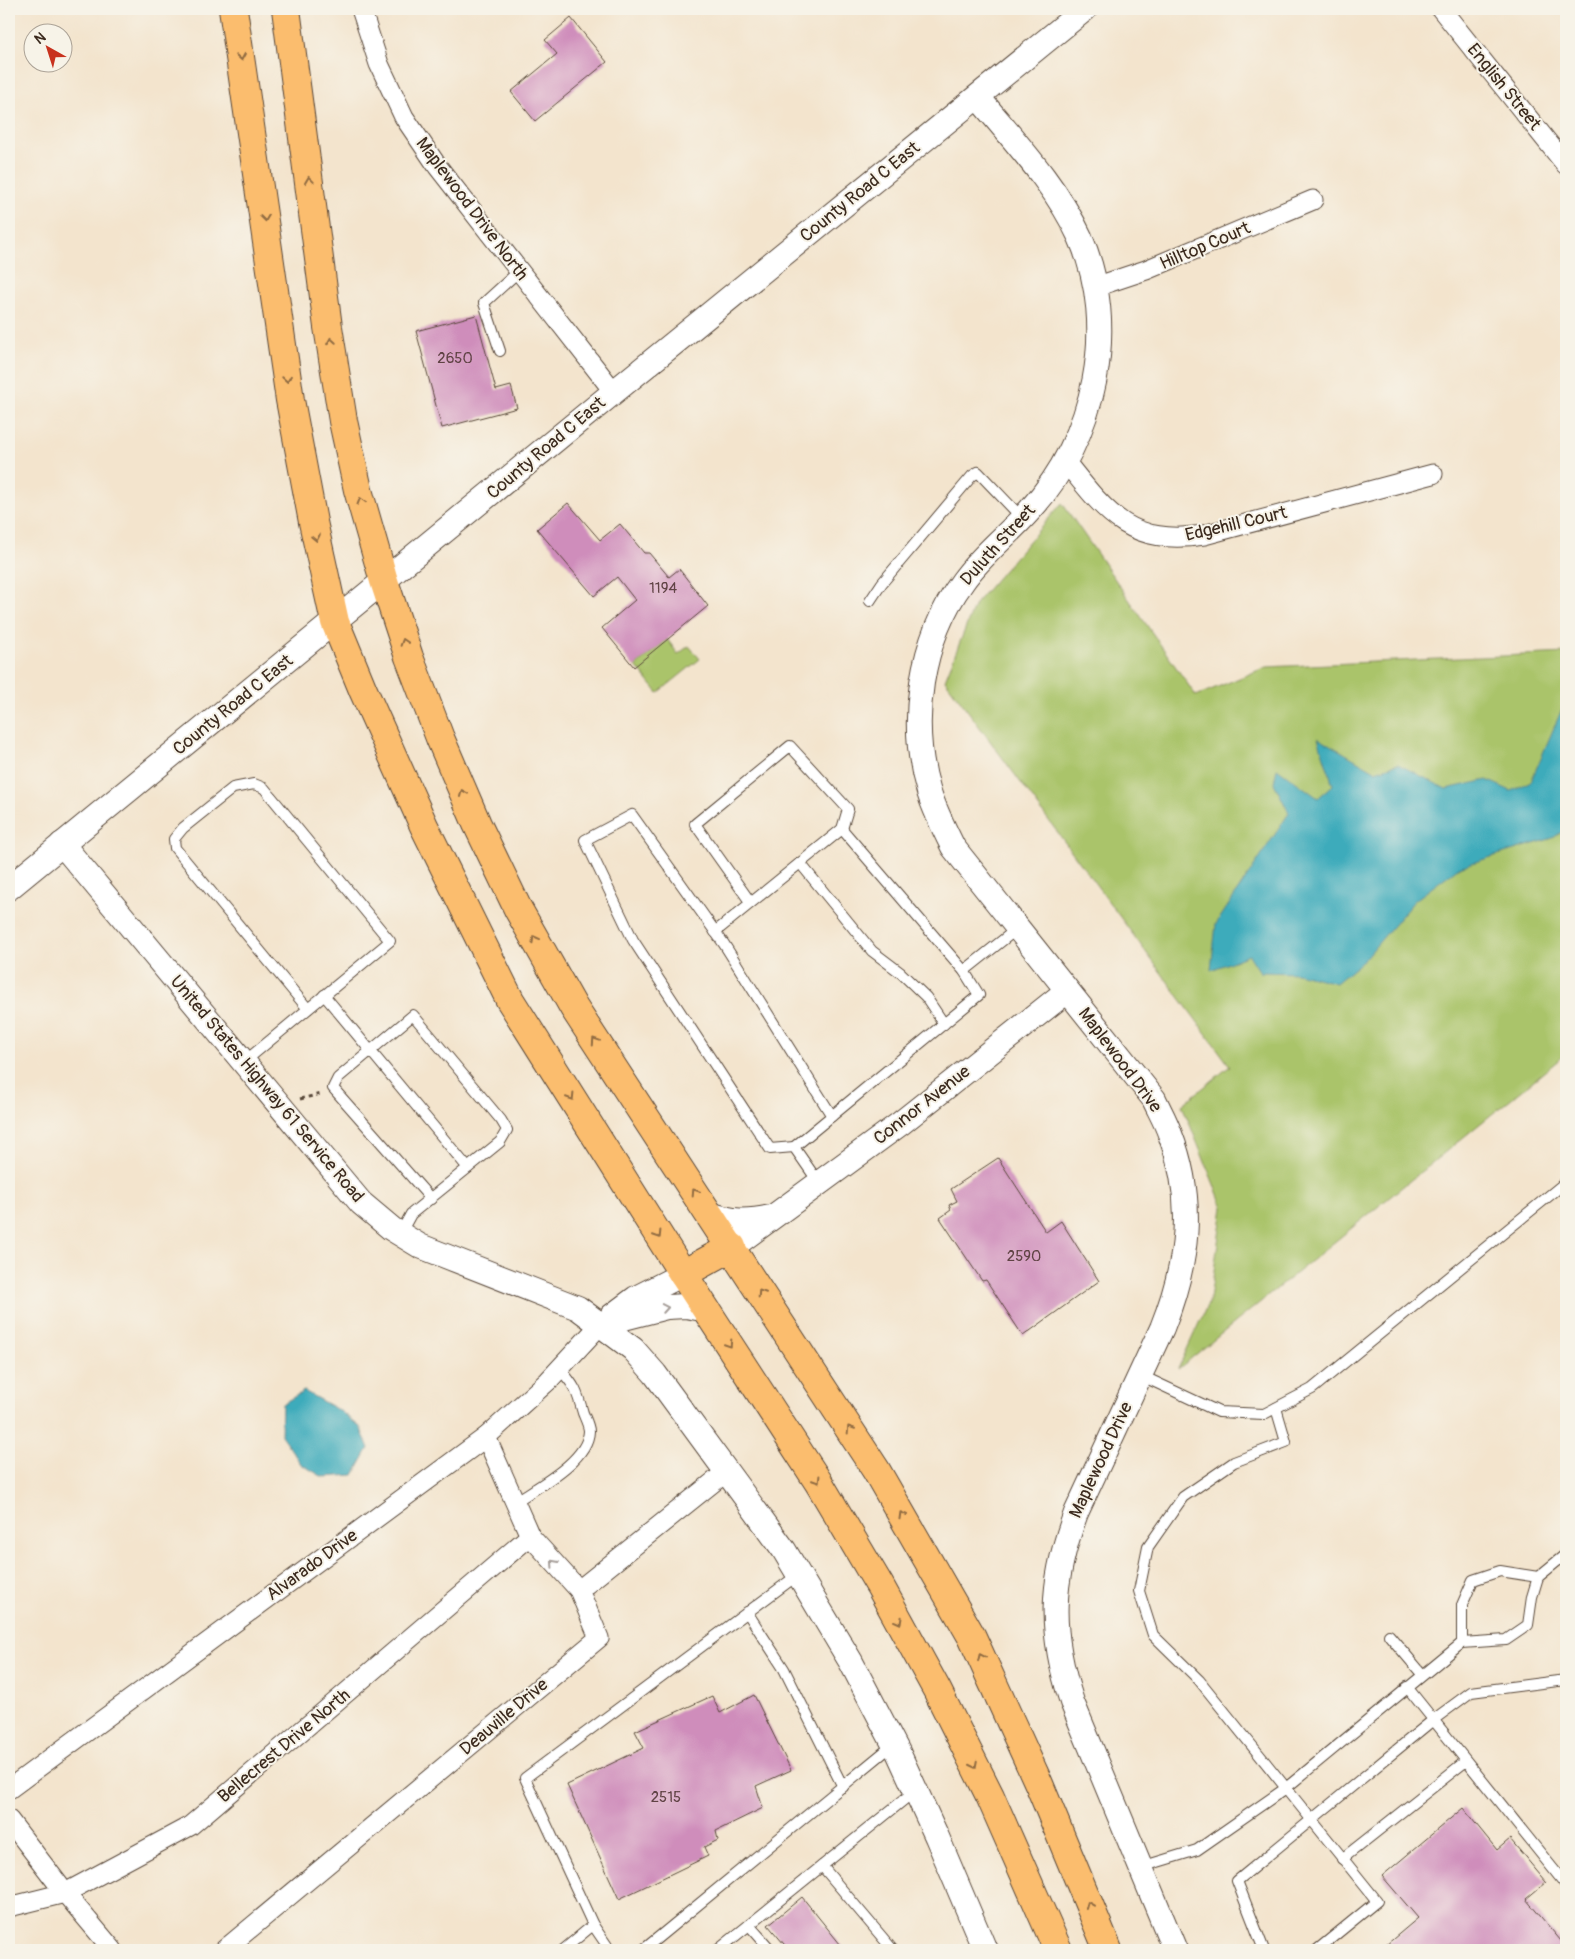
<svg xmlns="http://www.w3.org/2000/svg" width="1575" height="1959" font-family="Pangolin,sans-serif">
	<rect width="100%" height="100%" fill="#f7f3e8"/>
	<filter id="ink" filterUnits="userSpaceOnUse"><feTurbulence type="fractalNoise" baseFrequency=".02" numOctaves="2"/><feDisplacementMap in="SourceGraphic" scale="10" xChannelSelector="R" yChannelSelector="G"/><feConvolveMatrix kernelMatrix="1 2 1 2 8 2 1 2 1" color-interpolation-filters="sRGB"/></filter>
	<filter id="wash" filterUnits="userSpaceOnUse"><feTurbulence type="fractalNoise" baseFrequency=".0096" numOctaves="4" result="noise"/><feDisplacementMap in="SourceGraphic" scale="20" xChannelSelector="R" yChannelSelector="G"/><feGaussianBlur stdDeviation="1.12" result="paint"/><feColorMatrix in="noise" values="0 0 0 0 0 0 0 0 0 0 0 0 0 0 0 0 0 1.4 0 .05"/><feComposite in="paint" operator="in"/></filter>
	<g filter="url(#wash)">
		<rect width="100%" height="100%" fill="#f3e4cd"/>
		<!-- green -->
		<g fill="#aac46a" stroke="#727744">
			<path d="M1062,503L1196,696L1266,667L1566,653V1054L1178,1369L1210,1299L1223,1207L1182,1105L1230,1066L945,680L975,604Z"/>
			<path d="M667,639L678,654L689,646L700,659L658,693L636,666Z"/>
		</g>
		<!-- water -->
		<g fill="#3dabbb" stroke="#3c6a6c">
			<path d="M1565,702L1566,829L1553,838L1459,867L1414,901L1364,960L1336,983L1297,973L1260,972L1249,955L1211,970L1216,924L1289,813L1274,783L1277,768L1318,798L1333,785L1318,738L1375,771L1398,764L1446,789L1487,780L1511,791L1531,781Z"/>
			<path d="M304,1391L340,1411L360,1427L369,1448L354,1475L323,1477L301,1464L281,1435L282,1404Z"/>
		</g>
		<g id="blocks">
			<!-- building -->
			<g fill="#cf8dbb">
				<path d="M571,18L607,62L535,121L511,92L557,54L545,40Z"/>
				<path d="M476,315L496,390L511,386L517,408L442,428L416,331Z"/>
				<path d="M568,503L600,540L620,524L644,553H649L669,577L679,569L708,606L634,667L602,628L635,600L617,577L594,596L537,529Z"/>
				<path d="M998,1158L1046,1232L1061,1221L1099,1281L1023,1336L986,1280L982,1281L940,1218L951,1210L949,1205L957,1201L951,1189Z"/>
				<path d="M754,1695L791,1770L756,1786L763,1808L716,1831L718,1840L704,1847L708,1856L619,1899L567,1785L644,1748L635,1731L712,1696L720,1713Z"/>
				<path d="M1463,1808L1497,1850L1510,1839L1546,1882L1526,1899L1566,1947V1950H1380L1418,1918L1382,1876Z"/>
				<path d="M802,1897L845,1950H789L768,1925Z"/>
			</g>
		</g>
	</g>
	<g filter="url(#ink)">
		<use href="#blocks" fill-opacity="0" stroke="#574638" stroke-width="1"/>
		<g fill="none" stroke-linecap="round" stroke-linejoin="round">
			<defs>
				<g id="service">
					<path d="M500,351L484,303L519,271"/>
					<path d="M870,601L882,583L972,476L978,472L1022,518"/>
					<path d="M800,863L872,951L901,973L926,997L944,1024"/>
					<path d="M715,932L842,829L848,809L790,746L695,824L751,903"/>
					<path d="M964,971L1018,928"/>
					<path d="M324,995L468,1168"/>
					<path d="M244,1062L390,941L264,788L254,784L233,788L183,828L174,839L175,848L308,1009"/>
					<path d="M794,1147L770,1149L633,940L585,840L632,815L724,944L832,1116"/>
					<path d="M819,1183L794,1147L979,995L964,971L842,829"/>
					<path d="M400,1234L411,1214L500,1142L507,1130L501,1120L413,1015L338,1078L333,1088L431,1199"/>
					<path d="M1140,1375L1219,1412L1264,1414L1312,1389L1566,1182"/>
					<path d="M1276,1408L1286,1442L1234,1462L1183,1497L1148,1547L1139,1591L1153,1635L1199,1680L1286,1788L1462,1643L1506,1640L1528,1625L1532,1597L1538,1577L1566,1554"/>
					<path d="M515,1502C537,1487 588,1461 589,1431C589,1426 585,1418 583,1413C577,1391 575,1386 560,1369"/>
					<path d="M747,1612L784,1669L843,1787"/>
					<path d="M1389,1635L1422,1674"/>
					<path d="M1462,1643V1605L1473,1580L1500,1571L1538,1577"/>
					<path d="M1407,1687L1566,1885"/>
					<path d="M1342,1859L1466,1761"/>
					<path d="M822,1866L893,1950"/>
					<path d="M1141,1867L1197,1850L1286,1788L1377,1901L1317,1950"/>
					<path d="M593,1925L610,1950"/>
					<path d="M749,1925L771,1950"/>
					<path d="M563,1950L593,1925L525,1778L799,1574"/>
					<path d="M643,1950L894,1744"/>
					<path d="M718,1950L916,1790"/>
					<path d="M1264,1950L1237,1881L1433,1720L1471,1692L1566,1680"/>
				</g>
				<g id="minor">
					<path d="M361,9L379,64L404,117L438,167L614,392"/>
					<path d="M1441,9L1566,165"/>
					<path d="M1095,287L1146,270L1313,200"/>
					<path d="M1065,461C1107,514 1130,546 1204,535L1433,474"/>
					<path d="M579,1590L726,1472"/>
					<path d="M9,1789L486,1437L548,1381L601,1324"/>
					<path d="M9,1820L65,1893L113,1950"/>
					<path d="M9,1907L65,1893L190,1826L530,1536"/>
					<path d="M224,1950L599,1638L579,1590L530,1536L486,1437"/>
				</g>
				<g id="tertiary">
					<path d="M978,97C1014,141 1056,185 1080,237C1120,327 1095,439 1030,510C1008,535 982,554 963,581C920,640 908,723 929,792C935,811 944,829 953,847L1154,1099C1159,1110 1166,1122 1170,1134C1196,1201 1188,1263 1162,1328L1076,1513C1050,1583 1049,1631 1072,1702L1175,1950"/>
					<path d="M62,844L361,1203L392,1229L420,1246L578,1308L633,1349L655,1374L784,1550L851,1662L898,1752L937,1837L985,1950"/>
					<path d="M9,888L614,392L1085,9"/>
					<path d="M710,1214C733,1222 746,1222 771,1217"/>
					<path d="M732,1247L901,1123L1067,991"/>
					<path d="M612,1316L636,1298L683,1274"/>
					<path d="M601,1324L667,1307L686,1306L707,1310"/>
				</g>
				<g id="primary">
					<path d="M233,9L290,400L313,522L335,622L363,690L424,826L510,1000L683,1274L819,1483L880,1586L937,1690L990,1796L1058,1950"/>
					<path d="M286,9L328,327L343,421L358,490L384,581L409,657L440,738L477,824L518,909L574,1008L876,1470L972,1637L1039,1784L1108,1950"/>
					<path d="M683,1274L732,1247"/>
				</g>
			</defs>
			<!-- service casing -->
			<use href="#service" stroke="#574638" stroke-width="12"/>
			<!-- minor casing -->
			<use href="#minor" stroke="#574638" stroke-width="21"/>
			<!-- tertiary casing -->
			<use href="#tertiary" stroke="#574638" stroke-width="26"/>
			<!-- primary casing -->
			<use href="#primary" stroke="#574638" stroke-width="30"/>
			<!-- path -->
			<path stroke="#574638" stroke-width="3" stroke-dasharray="4 4" stroke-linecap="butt" d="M300,1099L321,1094"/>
			<!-- service -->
			<use href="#service" stroke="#fff" stroke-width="10"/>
			<!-- minor -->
			<use href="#minor" stroke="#fff" stroke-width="19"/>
			<!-- tertiary -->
			<use href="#tertiary" stroke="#fff" stroke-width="24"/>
			<!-- primary -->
			<use href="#primary" stroke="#fbbd6e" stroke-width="28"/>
		</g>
		<!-- one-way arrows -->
		<defs><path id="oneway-chevron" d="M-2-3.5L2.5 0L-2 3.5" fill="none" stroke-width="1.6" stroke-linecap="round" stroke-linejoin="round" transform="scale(1.25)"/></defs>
		<g stroke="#916c42">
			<use href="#oneway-chevron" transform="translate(241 57) rotate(81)"/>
			<use href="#oneway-chevron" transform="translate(309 180) rotate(-98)"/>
			<use href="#oneway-chevron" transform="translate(265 218) rotate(82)"/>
			<use href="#oneway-chevron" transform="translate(331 341) rotate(-99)"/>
			<use href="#oneway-chevron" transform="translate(287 379) rotate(81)"/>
			<use href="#oneway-chevron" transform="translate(361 501) rotate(-106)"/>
			<use href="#oneway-chevron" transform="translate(316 538) rotate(78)"/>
			<use href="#oneway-chevron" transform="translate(404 642) rotate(-108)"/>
			<use href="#oneway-chevron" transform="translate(463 793) rotate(-113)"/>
			<use href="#oneway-chevron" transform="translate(535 939) rotate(-119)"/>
			<use href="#oneway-chevron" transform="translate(595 1041) rotate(-124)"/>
			<use href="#oneway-chevron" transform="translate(571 1097) rotate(58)"/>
			<use href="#oneway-chevron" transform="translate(695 1192) rotate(-123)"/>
			<use href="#oneway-chevron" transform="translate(658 1235) rotate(58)"/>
			<use href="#oneway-chevron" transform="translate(761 1293) rotate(-123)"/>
			<use href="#oneway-chevron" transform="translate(729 1344) rotate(57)"/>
			<use href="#oneway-chevron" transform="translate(850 1429) rotate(-123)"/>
			<use href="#oneway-chevron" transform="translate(817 1480) rotate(58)"/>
			<use href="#oneway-chevron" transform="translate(902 1515) rotate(-120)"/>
			<use href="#oneway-chevron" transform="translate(899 1621) rotate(61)"/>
			<use href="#oneway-chevron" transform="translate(981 1657) rotate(-115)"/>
			<use href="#oneway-chevron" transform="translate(974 1765) rotate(63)"/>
			<use href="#oneway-chevron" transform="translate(1089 1905) rotate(-112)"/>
		</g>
		<g stroke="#a79f9a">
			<use href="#oneway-chevron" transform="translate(665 1308) rotate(-10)"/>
			<use href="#oneway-chevron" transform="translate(554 1563) rotate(-132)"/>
		</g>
	</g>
	<g text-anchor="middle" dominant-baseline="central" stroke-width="4" stroke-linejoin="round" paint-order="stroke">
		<!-- number labels -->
		<g font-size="15" fill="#604345">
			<text x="455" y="358">2650</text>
			<text x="663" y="588">1194</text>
			<text x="1024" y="1256">2590</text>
			<text x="666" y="1797">2515</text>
		</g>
		<!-- street labels -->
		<g font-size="18" fill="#3b2a1e" stroke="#f7f3e8">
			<text transform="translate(1504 87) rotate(51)">English Street</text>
			<text transform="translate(860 192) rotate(-39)">County Road C East</text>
			<text transform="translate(472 209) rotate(53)">Maplewood Drive North</text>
			<text transform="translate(1205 246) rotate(-23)">Hilltop Court</text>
			<text transform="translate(546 448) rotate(-40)">County Road C East</text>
			<text transform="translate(1236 524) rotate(-13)">Edgehill Court</text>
			<text transform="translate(998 545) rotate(-48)">Duluth Street</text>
			<text transform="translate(233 705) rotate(-39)">County Road C East</text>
			<text transform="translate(1120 1060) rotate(53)">Maplewood Drive</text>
			<text transform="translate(267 1089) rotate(50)">United States Highway 61 Service Road</text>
			<text transform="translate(922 1105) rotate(-38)">Connor Avenue</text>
			<text transform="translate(1101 1460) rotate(-65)">Maplewood Drive</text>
			<text transform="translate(312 1565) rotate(-36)">Alvarado Drive</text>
			<text transform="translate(504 1717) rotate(-40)">Deauville Drive</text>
			<text transform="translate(284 1746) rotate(-40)">Bellecrest Drive North</text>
		</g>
	</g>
	<!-- margin -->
	<rect width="1575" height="1959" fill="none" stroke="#f7f3e8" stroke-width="30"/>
	<!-- north arrow -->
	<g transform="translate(48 48) rotate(321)"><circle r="24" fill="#f7f3e8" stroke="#aca397"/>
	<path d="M0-4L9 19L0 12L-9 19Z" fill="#c8321e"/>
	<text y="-8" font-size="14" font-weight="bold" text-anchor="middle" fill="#3b2a1e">N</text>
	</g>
</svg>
